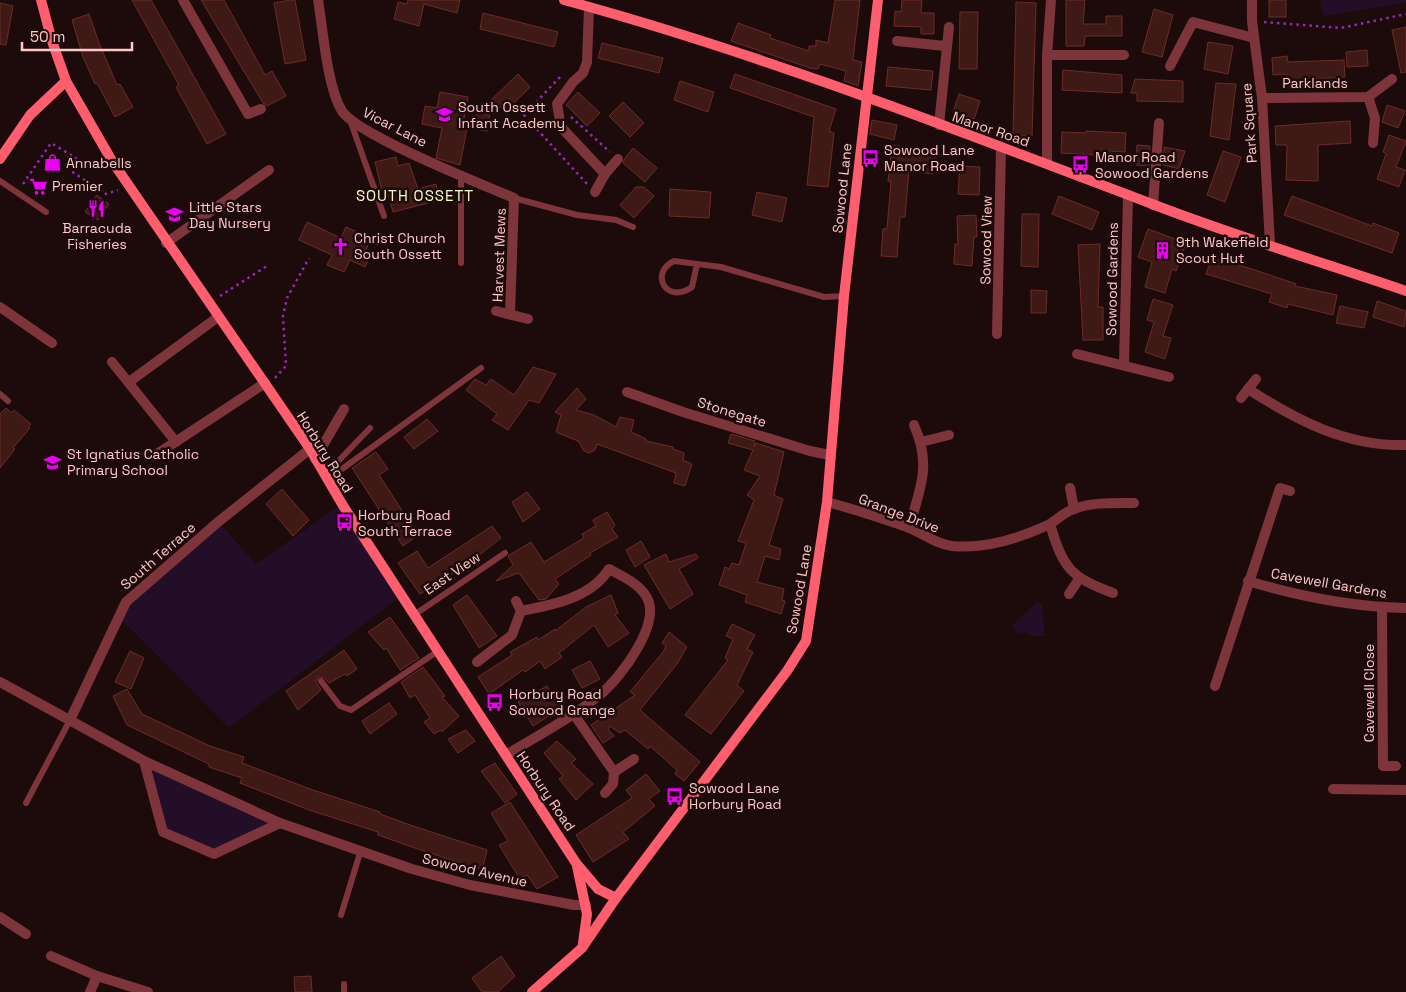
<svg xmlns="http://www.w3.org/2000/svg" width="1406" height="992" font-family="'Space Grotesk',sans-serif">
	<rect width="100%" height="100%" fill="#1d0b0b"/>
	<!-- green -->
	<g fill="#230e27">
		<path d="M1320,0H1406V3L1323,16Z"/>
		<path d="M342,504L402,595L229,728L118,616L126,602L218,522L256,564Z"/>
		<path d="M1037,602L1042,605L1045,636H1032L1025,631L1018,634L1011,626Z"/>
		<path d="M144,761L280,823L214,854L163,832Z"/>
	</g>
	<!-- building -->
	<g fill="#3e1916" stroke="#6b2c28">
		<path d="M132,0H151L226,134L207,144L176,87L179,85Z"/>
		<path d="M201,0H224L265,75L272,71L286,96L267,106L263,103Z"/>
		<path d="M290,0H295L306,60L285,64L274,3Z"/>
		<path d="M408,0H460L457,13L424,4L419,26L394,19L398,2L407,4Z"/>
		<path d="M835,0H860L853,60L862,62L858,86L844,81L846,71L820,64L818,69L810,68L731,41L738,23L771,35L770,38L809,51V46H816V40L828,43Z"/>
		<path d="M902,0H922L921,13H934V34H921V27L894,26L895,11L901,12Z"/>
		<path d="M1066,0H1085L1083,24H1106V16H1122V36H1085L1084,46H1066Z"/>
		<rect x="1269" y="0" width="17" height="17"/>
		<path d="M1016,2L1036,3L1032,136H1013Z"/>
		<path d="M0,3L13,6L6,45L0,44Z"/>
		<path d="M1154,9L1173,15L1162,57L1142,52Z"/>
		<path d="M960,12H978L977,69H959Z"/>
		<path d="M483,13L558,32L554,47L480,29Z"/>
		<path d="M89,14L99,43L117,85L120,84L133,107L115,117L97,83L95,84L83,57L72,20Z"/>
		<path d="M1406,27V72L1401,73L1392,30Z"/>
		<path d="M1208,42L1233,46L1228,74L1204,69Z"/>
		<path d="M602,43L663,58L659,73L598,58Z"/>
		<path d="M1367,50L1368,66L1347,67L1346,52Z"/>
		<path d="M1287,56L1288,62L1344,60L1345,77L1288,81L1287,74L1273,75L1272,58Z"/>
		<path d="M888,67L933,71L931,90L886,86Z"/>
		<path d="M1063,70L1122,75V93L1062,90Z"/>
		<path d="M518,74L530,87L505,112L492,99Z"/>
		<path d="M735,74L836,109L829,131L834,133L828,187L807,185L814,117L730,88Z"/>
		<path d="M1135,79L1183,81V102L1137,101V93H1131Z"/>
		<path d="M680,81L714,92L708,112L674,100Z"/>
		<path d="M1216,83L1236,84L1229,140L1210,136Z"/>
		<path d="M440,92L468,97L462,129L478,113L490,115L487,131L467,128L460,165L436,158L442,128L422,124L425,106L437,108Z"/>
		<path d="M578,92L600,113L587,126L566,105Z"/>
		<path d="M959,94L980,101L974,119L953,112Z"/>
		<path d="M623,102L644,123L630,137L609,116Z"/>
		<path d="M1387,105L1405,111L1398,128L1382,122Z"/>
		<path d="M872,120L897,125L894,140L870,134Z"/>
		<path d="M1350,121L1351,143L1318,145V181L1286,180L1287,145H1276L1275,126Z"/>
		<path d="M1086,131L1126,133L1125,152L1096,150V155L1061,153L1062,132L1086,133Z"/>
		<path d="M1389,135L1406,141L1396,167L1405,170L1399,187L1377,179L1386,154L1383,152Z"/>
		<path d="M892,145L937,152L933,174L909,171L905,217H900L897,257L881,256L883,229H887L891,181H888Z"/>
		<path d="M1137,145L1150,146L1149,166L1136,165Z"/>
		<path d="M1164,147L1185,151L1179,169L1163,165Z"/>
		<path d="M633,148L657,168L645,182L623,163L625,158Z"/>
		<path d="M1223,151L1241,157L1225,202L1207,195Z"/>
		<path d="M396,157L398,166L409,163L418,189L436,184L440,200L393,212L387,190L382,191L375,162Z"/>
		<path d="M960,166L980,167L979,195L958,194Z"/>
		<path d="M636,187H644L654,196L634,218L620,205Z"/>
		<path d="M670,189L711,192L709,218L669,216Z"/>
		<path d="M757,192L787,198L782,222L752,215Z"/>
		<path d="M97,195L109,204L98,220L85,212Z"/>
		<path d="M1059,196L1099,212L1092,230L1052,214Z"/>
		<path d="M1292,196L1372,226L1373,223L1399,233L1392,253L1284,215Z"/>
		<path d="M1022,214H1039L1038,267L1021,266Z"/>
		<path d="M976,215L977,237H974L972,266L954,264L955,244H958L957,216Z"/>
		<path d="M307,222L341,238L346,227L362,234L360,239L369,243L366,250L372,252L365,267L350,260L344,272L327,265L332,255L299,240Z"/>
		<path d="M1148,229L1186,243L1176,271L1172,269L1165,293L1145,287L1152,262L1138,257Z"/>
		<path d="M1100,244L1098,307H1103V340H1083L1078,245Z"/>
		<path d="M1212,257L1255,270L1296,284L1295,286L1337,295L1333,315L1288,304L1287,308L1269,302L1272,294L1206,274Z"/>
		<path d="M1031,290L1047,291L1046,313H1031Z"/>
		<path d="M1153,299L1173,305L1163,336L1171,338L1165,359L1145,352L1154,322L1147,320Z"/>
		<path d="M1377,301L1406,311L1404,327L1373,317Z"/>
		<path d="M1340,306L1368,312L1364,328L1336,323Z"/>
		<path d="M533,367L556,374L539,403L529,400L508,430L492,420L497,414L466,390L475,379L486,385L491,379L514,395Z"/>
		<path d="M577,388L586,399L576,410L594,415L616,427L620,417L634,420L631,432L646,439V441L673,447V449L684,453L683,460L692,464L685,486L674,483L676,473L597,444L595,450L589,453L584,451L578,441L556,432L561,415L555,412Z"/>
		<path d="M6,408L12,413L14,410L31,424L28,427L30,428L13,448L15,449L0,468V414Z"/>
		<path d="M427,419L438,431L414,449L404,437Z"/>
		<path d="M731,434L755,441L754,447L756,443L784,452L774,495L783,499L769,545L781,549L779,560L765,556L757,582L784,589L782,600L785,601L781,614L745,602L747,595L719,585L725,567L729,569L732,563L739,565L746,543L738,541L754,500L747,495L760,476L744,470L753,450L728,443Z"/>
		<path d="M376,452L388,469L379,475L418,535L403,546L352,468Z"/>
		<path d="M282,489L309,520L293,536L266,504Z"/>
		<path d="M527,492L540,509L523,522L512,502Z"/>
		<path d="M607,512L615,525L612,529L618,537L590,553L591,555L555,579L559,584L546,599L539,600L519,573L496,581L513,565L508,556L531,542L544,562L584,538L582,534L596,526L593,520Z"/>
		<path d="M492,526L501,538L464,567L420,594L398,563L417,551L428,568Z"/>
		<path d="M641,541L650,557L635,567L626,550Z"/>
		<path d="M666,554L669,562L696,554L698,558L679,569L693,594L670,609L644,565Z"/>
		<path d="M467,595L497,636L479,648L453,605Z"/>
		<path d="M611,595L618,613L615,615L629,633L608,647L594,625L559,653L562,657L545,669L540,661L525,672L523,670L489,694L478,677L512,655L510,652L537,637L538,640L555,629V631L586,607Z"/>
		<path d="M390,617L419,658L400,670L386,648L384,650L368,632Z"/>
		<path d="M732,624L755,635L747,649L753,652L737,685L744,691L711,734L685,715L728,660L725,658L733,639L726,636Z"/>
		<path d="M669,632L687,647L677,664L640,710L700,762L684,781L675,774L677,770L650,746L648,749L625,730L620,733L610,726L608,729L614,736L603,743L591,725L635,695L630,692L663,652L666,646L662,643Z"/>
		<path d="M344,650L357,669L347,676L345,674L329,683L323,677H318L316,682L321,690L298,710L286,691Z"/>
		<path d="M130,651L144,658L131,689L115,682Z"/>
		<path d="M590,661L600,679L582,688L572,670Z"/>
		<path d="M423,667L445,696L442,697L459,716L442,732L441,730L434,734L424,722L430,718L415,695L410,698L401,682Z"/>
		<path d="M547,686L561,708L533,726L518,702Z"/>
		<path d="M127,689L142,714L210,746L244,757L242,763L310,789L380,812V814L413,826L487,850L482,870L412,847L378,835V832L309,810L240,783L242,778L209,767V764L127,725L113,696Z"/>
		<path d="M389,703L397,714L370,734L362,721Z"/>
		<path d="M466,730L475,741L458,753L448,739Z"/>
		<path d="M557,741L576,759L571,763L593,784L576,800L559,779L563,776L544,753Z"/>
		<path d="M495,763L517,794L505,803L481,771Z"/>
		<path d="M646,774L660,791L649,799L655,806L623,832L629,839L593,862L576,835L632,798L626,790Z"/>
		<path d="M510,802L558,877L537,889L527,875L520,879L499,845L508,841L491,813Z"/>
		<path d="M501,956L515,976L498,992H482L472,978Z"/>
		<path d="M311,976L312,992H295L294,977Z"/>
	</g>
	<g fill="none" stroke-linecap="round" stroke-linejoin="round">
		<!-- path -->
		<g stroke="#9729b1" stroke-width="2.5" stroke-dasharray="2.5 4" stroke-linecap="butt">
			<path d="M1264,22L1341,28L1406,14"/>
			<path d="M560,77L524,115L587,184"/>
			<path d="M571,117L610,152"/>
			<path d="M23,184L51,143L76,158L68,169L106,194L118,190"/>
			<path d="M220,296L267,266"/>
			<path d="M275,378L286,366L283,316L287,298L309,258"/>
		</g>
		<!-- lane -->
		<g stroke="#7d343b" stroke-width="6">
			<path d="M350,120L384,216"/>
			<path d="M0,181L46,212"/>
			<path d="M514,198L577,215L616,220L633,227"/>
			<path d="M461,263V176"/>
			<path d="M697,264L692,287C666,305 649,273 674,261L721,267L824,297L844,296"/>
			<path d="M0,394L8,401"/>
			<path d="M325,475L370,428"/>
			<path d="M327,480L481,368"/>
			<path d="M414,615L505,553"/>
			<path d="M321,681L340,706L351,710L438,651"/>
			<path d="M26,803L70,720"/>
			<path d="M341,915L360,853"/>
			<path d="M344,992V984"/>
		</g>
		<!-- street -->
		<g stroke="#7d343b" stroke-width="10">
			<path d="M183,0L248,114L261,109"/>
			<path d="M318,0C323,29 327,87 342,111C357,135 483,185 514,198L510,314"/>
			<path d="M1252,0V21L1262,98L1270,244"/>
			<path d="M589,7L587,62L583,73L573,82L557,104L561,127L605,174"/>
			<path d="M897,41L945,46"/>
			<path d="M1047,55H1124"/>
			<path d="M1170,66L1193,22L1254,38"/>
			<path d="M1368,97L1375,118L1373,143"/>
			<path d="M1262,98L1368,97L1392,79"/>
			<path d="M939,125L949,27"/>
			<path d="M1047,163V55L1051,0"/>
			<path d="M595,192L605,174L618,159"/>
			<path d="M1153,205L1159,123"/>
			<path d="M166,243L269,170"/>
			<path d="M0,307L52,343"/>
			<path d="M496,311L528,319"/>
			<path d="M997,334L1001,148"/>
			<path d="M1077,354L1169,377"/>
			<path d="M112,362L176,442"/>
			<path d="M1124,364L1128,195"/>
			<path d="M129,382L218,317"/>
			<path d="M1248,389C1296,420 1347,447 1406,445"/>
			<path d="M627,392L683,412L810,451L830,455"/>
			<path d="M1241,398L1256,379"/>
			<path d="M921,442L949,435"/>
			<path d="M154,456L265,383"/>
			<path d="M315,459L344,409"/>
			<path d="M1070,488L1074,509"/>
			<path d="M827,502C854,509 881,518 907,527C923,533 935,544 952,546C984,549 1020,538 1048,525C1057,520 1064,512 1074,509C1092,502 1114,503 1134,503"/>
			<path d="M1050,524C1063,568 1070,577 1113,593"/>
			<path d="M909,528C920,488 932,466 914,425"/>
			<path d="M1248,581C1298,596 1354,607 1406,608"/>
			<path d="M1069,594L1079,579"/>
			<path d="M1382,608L1383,766H1396"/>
			<path d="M477,662L512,635L521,611L516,601"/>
			<path d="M0,682L144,761L280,823L412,869L470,885L574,905H586"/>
			<path d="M1215,686L1280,488L1290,491"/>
			<path d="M573,713L614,772L634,759"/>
			<path d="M70,720L126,602L218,522L310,449"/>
			<path d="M506,755C537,736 573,717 601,694C621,677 663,622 646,596C638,583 622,576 609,569C591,598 552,605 521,611"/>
			<path d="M144,761L163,832L214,854L280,823"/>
			<path d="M1333,789L1406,790"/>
			<path d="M605,793L613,784L614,772"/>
			<path d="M0,917L26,934"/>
			<path d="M51,956L97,976L148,992"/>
			<path d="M90,992L97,976"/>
		</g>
		<!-- secondary -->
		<g stroke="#ff5e6f" stroke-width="10">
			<path d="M41,0L52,41L66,81L112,161L310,449L342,504L576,863L598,889L616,898"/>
			<path d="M564,0C763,54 959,131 1152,204C1235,236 1321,262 1406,291"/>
			<path d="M0,159L30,115L66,81"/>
			<path d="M577,866L587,914L583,943"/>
			<path d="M532,992L582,948L616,898L787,671L806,641L827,502L844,296L878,0"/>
		</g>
	</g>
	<!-- icons -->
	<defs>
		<symbol id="school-bare" viewBox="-9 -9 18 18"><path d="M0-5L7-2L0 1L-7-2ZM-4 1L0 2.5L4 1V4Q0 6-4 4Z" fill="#ea00f2" stroke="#1d0b0b" stroke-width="2.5" paint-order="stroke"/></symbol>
		<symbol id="bus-bare" viewBox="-9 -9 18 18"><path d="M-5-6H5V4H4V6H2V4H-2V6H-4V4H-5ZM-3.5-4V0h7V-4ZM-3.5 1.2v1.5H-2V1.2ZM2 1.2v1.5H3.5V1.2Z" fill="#ea00f2" stroke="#1d0b0b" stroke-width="2.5" paint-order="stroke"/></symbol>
		<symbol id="shop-bare" viewBox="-9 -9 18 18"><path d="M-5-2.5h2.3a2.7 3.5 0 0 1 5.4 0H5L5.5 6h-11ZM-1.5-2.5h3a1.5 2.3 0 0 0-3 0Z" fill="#ea00f2" stroke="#1d0b0b" stroke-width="2.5" paint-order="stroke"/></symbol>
		<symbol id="supermarket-bare" viewBox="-9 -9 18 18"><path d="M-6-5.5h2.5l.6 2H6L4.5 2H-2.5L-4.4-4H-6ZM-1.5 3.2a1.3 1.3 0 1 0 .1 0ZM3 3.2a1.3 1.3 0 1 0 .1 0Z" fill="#ea00f2" stroke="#1d0b0b" stroke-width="2.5" paint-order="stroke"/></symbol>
		<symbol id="restaurant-bare" viewBox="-9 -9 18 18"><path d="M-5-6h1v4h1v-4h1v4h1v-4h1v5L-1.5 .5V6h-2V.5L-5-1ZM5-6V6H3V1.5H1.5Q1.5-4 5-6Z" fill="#ea00f2" stroke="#1d0b0b" stroke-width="2.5" paint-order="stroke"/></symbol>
		<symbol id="church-bare" viewBox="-9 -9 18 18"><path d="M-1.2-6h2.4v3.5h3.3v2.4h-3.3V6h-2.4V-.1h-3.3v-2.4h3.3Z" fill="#ea00f2" stroke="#1d0b0b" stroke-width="2.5" paint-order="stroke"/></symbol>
		<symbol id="building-bare" viewBox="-9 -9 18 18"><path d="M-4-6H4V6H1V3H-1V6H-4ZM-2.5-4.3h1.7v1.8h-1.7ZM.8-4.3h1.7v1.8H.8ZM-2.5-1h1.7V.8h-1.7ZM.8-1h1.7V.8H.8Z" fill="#ea00f2" stroke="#1d0b0b" stroke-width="2.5" paint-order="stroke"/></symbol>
	</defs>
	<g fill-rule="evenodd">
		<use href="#school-bare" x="432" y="102" width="25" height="25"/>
		<use href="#bus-bare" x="858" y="146" width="25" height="25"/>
		<use href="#shop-bare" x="40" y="150" width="25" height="25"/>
		<use href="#bus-bare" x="1068" y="152" width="25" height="25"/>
		<use href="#supermarket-bare" x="26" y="174" width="25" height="25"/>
		<use href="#restaurant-bare" x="84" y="196" width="25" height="25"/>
		<use href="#school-bare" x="162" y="202" width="25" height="25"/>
		<use href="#church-bare" x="328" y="234" width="25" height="25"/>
		<use href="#building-bare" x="1150" y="238" width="25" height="25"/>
		<use href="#school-bare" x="40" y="450" width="25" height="25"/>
		<use href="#bus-bare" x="332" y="510" width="25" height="25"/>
		<use href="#bus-bare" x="482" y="690" width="25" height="25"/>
		<use href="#bus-bare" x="662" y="784" width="25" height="25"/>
	</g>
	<g text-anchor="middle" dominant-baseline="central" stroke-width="5" stroke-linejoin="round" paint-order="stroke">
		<!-- street labels -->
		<g font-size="14" fill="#ffc7c8" stroke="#1d0b0b">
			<text x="1315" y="83">Parklands</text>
			<text transform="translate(1249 123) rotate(-94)">Park Square</text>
			<text transform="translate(395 127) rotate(27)">Vicar Lane</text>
			<text transform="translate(991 129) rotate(19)">Manor Road</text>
			<text transform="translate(842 188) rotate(-84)">Sowood Lane</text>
			<text transform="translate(986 240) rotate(-89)">Sowood View</text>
			<text transform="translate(499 255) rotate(-88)">Harvest Mews</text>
			<text transform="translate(1112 279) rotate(-89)">Sowood Gardens</text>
			<text transform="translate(732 412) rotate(17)">Stonegate</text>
			<text transform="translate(325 452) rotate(58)">Horbury Road</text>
			<text transform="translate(899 513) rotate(21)">Grange Drive</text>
			<text transform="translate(158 556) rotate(-41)">South Terrace</text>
			<text transform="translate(452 573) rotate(-34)">East View</text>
			<text transform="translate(1329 583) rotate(10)">Cavewell Gardens</text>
			<text transform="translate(799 589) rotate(-80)">Sowood Lane</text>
			<text transform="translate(1369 693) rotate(-90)">Cavewell Close</text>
			<text transform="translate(546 791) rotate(56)">Horbury Road</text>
			<text transform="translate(475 870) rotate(13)">Sowood Avenue</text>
		</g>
		<!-- poi labels -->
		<g font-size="14" fill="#ffc7c8" stroke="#1d0b0b" text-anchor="start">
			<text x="458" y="107">South Ossett<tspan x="458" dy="16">Infant Academy</tspan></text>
			<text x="884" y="150">Sowood Lane<tspan x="884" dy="16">Manor Road</tspan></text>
			<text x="1095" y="157">Manor Road<tspan x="1095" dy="16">Sowood Gardens</tspan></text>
			<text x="66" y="163">Annabells</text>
			<text x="52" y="186">Premier</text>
			<text x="189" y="207">Little Stars<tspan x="189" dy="16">Day Nursery</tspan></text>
			<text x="97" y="228" text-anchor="middle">Barracuda<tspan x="97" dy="16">Fisheries</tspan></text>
			<text x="354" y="238">Christ Church<tspan x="354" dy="16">South Ossett</tspan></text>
			<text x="1176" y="242">9th Wakefield<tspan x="1176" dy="16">Scout Hut</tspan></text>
			<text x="67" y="454">St Ignatius Catholic<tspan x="67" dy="16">Primary School</tspan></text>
			<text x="358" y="515">Horbury Road<tspan x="358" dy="16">South Terrace</tspan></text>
			<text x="509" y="694">Horbury Road<tspan x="509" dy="16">Sowood Grange</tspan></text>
			<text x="689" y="788">Sowood Lane<tspan x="689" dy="16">Horbury Road</tspan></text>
		</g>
		<!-- neighbourhood labels -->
		<g font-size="15" letter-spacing="1" fill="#f2ffc9" stroke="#1d0b0b">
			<text x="415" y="195">SOUTH OSSETT</text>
		</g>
	</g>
	<!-- scale -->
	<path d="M22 42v8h110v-8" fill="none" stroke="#ffc7c8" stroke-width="2.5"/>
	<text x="30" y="42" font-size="15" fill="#ffc7c8" stroke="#1d0b0b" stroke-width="4" paint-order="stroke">50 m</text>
</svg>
